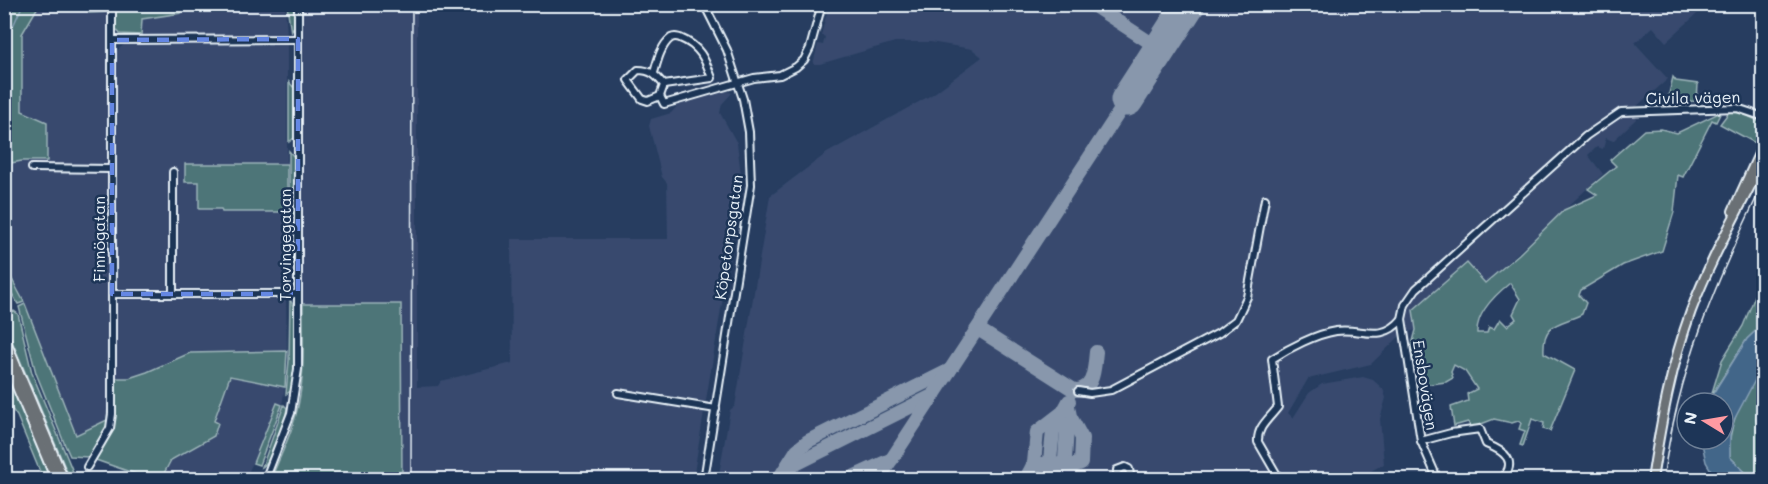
<svg xmlns="http://www.w3.org/2000/svg" width="1768" height="484" font-family="Mali,sans-serif">
	<rect width="100%" height="100%" fill="#273d60"/>
	<filter id="ink" filterUnits="userSpaceOnUse"><feTurbulence type="fractalNoise" baseFrequency=".0167" numOctaves="2"/><feDisplacementMap in="SourceGraphic" scale="12" xChannelSelector="R" yChannelSelector="G"/><feConvolveMatrix kernelMatrix="1 2 1 2 8 2 1 2 1" color-interpolation-filters="sRGB"/></filter>
	<g filter="url(#ink)">
		<!-- built -->
		<g fill="#374a6e">
			<path d="M217,4L285,5L287,35H141L142,19L180,13V9L217,8Z"/>
			<path d="M39,5H89V13L109,12L108,409L104,424L76,436L20,292L5,264L4,164L22,161H46L22,111V34Z"/>
			<path d="M303,5H417V387L438,386L441,381L512,363L511,239H668L667,183L662,177L649,126L651,119L671,113L680,103L724,90L732,93L722,104L720,113L737,143L742,182L693,479H402L401,304H303Z"/>
			<path d="M829,5H1707L1666,42L1653,27L1635,43L1668,79L1637,106L1636,119L1613,141L1606,138L1603,149L1597,147L1588,155L1603,174L1485,283L1466,263L1413,310L1416,330L1402,334L1371,364L1308,379L1288,413L1293,418L1309,393L1322,384L1363,377L1373,380L1383,389L1386,398L1380,419L1384,464L1356,479L718,480L730,410L735,406L770,196L827,153L933,94L982,57L972,49L930,42H895L820,64H813L818,44L823,45L825,37L821,35Z"/>
			<path d="M287,43V164H186L185,182H199V209H222V212H287L286,290L121,291L116,286V51L125,44Z"/>
			<path d="M283,297L286,299L287,351L190,353L147,372L129,378H114L115,304L121,298Z"/>
			<path d="M230,376L285,387L282,405L277,404L265,438L245,479L161,480L171,460L214,436V422Z"/>
		</g>
		<!-- green -->
		<g fill="#4e7578" stroke="#9bb3b8" stroke-width="1.5" fill-rule="evenodd">
			<path d="M217,4V8L181,9V13L142,19L141,35L120,34L116,29V5Z"/>
			<path d="M4,5H39L22,34V111L47,122V161H22L5,164Z"/>
			<path d="M89,5H109V12L89,13Z"/>
			<path d="M287,5H294V25L291,33Z"/>
			<path d="M1673,77L1676,81L1698,84L1697,101L1667,102Z"/>
			<path d="M289,82L294,88V138L289,142Z"/>
			<path d="M1721,112L1716,122L1712,120L1683,177L1678,175L1674,212L1662,251L1623,265L1581,290L1579,295L1586,303L1582,314C1561,325 1542,321 1544,353L1575,370L1550,431L1543,429L1544,423L1532,419L1523,446L1520,445L1525,431L1519,429L1521,423L1518,421L1512,423L1494,419L1471,428L1468,422L1454,426L1451,407L1468,401L1467,394L1477,389L1465,371L1454,365L1451,372L1453,378L1446,382L1423,385L1422,376L1415,367L1412,345L1416,330L1413,310L1467,263L1485,283L1519,254L1564,210L1597,195L1588,189L1616,166L1610,160L1644,130L1661,129L1677,133ZM1510,283L1520,299L1513,314L1516,319L1507,326L1500,319L1494,329L1489,327L1487,333H1477C1476,313 1495,295 1510,283Z"/>
			<path d="M1729,112L1742,113L1760,122L1763,132L1757,144L1720,124Z"/>
			<path d="M289,151L294,157V214L289,219Z"/>
			<path d="M185,164H287V212H222L221,209H199V182H185Z"/>
			<path d="M289,224L294,229L292,261H288Z"/>
			<path d="M4,264L24,302L18,304L5,282Z"/>
			<path d="M1763,276V324L1747,339L1711,396L1722,360L1743,326Z"/>
			<path d="M290,300C299,310 294,374 292,390L286,394L289,360Z"/>
			<path d="M25,304L76,435L107,420L110,379L109,426L89,457L70,456L65,445L36,373L19,307Z"/>
			<path d="M303,304H401L402,479H271C281,454 294,429 299,401C305,369 303,337 303,304Z"/>
			<path d="M14,311L18,314L32,373L76,479H70L5,324V314Z"/>
			<path d="M287,351L285,387L230,376L214,421L218,423L214,436L171,460L161,479H134L136,474L93,459L110,433L114,378H129L147,372L190,353Z"/>
			<path d="M1763,365C1763,375 1765,387 1763,396C1760,411 1749,419 1763,431V479H1752L1730,457C1726,422 1746,394 1763,365Z"/>
			<path d="M5,369L50,479H43L17,416L5,400Z"/>
			<path d="M277,403L282,405L259,465L253,463Z"/>
			<path d="M284,405L287,408C285,421 272,461 262,467Z"/>
		</g>
		<!-- water -->
		<path fill="#426689" stroke="#849eb5" stroke-width="1.5" d="M1763,324V365L1734,420L1730,433V457L1752,479H1716L1706,462L1701,439H1723V403H1707L1747,339Z"/>
		<g fill="none" stroke-linecap="round" stroke-linejoin="round">
			<!-- stream -->
			<path stroke="#849eb5" stroke-width="1.5" d="M4,33L14,24L23,4"/>
			<!-- taxiway -->
			<g stroke="#8897ac" stroke-width="14">
				<path d="M1091,4L1160,49"/>
				<path d="M978,329L1074,390C1095,391 1094,368 1096,352"/>
				<path d="M1046,464L1050,460L1053,431L1063,414"/>
				<path d="M1060,465L1065,460L1068,412"/>
				<path d="M786,469L934,395"/>
				<path d="M1029,473L1040,464L1076,465L1081,463L1082,438L1070,416L1068,406"/>
				<path d="M1029,473L1034,463L1037,432L1063,412L1069,401"/>
				<path d="M778,480L797,450L808,441L950,370"/>
				<path d="M846,480L892,459"/>
				<path d="M878,480L1127,100"/>
			</g>
			<!-- runway -->
			<path stroke="#8897ac" stroke-width="33" d="M1127,100L1189,4"/>
			<defs>
				<g id="minor">
					<path d="M704,4L727,50L743,99L749,132L751,185L704,480"/>
					<path d="M112,40L298,39"/>
					<path d="M654,73C657,62 661,45 671,38C675,36 676,37 680,38C700,46 705,59 712,78L664,85L660,96L648,101L642,99L628,80L638,70C651,70 656,75 664,85"/>
					<path d="M660,96L664,104L754,78L780,75L796,67L804,60L810,48L822,4"/>
					<path d="M32,168L112,169"/>
					<path d="M112,294H298"/>
					<path d="M173,294V172"/>
					<path d="M1078,391L1090,393L1111,390L1219,333L1236,320L1247,297L1265,199"/>
					<path d="M618,393L716,409"/>
					<path d="M1421,441L1451,433L1480,429L1486,444C1504,451 1519,461 1501,480"/>
					<path d="M87,467L110,428L112,414V4"/>
					<path d="M265,480L291,413L298,369V4"/>
					<path d="M1117,480V470L1125,467L1129,469L1131,480"/>
					<path d="M1280,480L1258,442C1257,427 1269,419 1278,407L1272,359C1289,348 1316,334 1336,331C1361,327 1381,344 1402,319"/>
					<path d="M1438,480L1421,441L1402,319L1405,305L1416,289L1586,136L1621,112L1737,108L1764,117"/>
				</g>
				<g id="major">
					<path d="M1733,211L1764,143"/>
					<path d="M4,337L64,480"/>
					<path d="M4,356L56,480"/>
					<path d="M1652,480C1661,422 1671,366 1691,311C1711,258 1739,209 1764,159"/>
				</g>
			</defs>
			<!-- minor casing -->
			<use href="#minor" stroke="#e8f1f8" stroke-width="10"/>
			<!-- major casing -->
			<use href="#major" stroke="#e8f1f8" stroke-width="12"/>
			<!-- minor -->
			<use href="#minor" stroke="#1d3557" stroke-width="6"/>
			<!-- major -->
			<use href="#major" stroke="#6a7074" stroke-width="8"/>
			<!-- rail -->
			<g stroke="#e8f1f8" stroke-width="1.5">
				<path d="M411,480L412,4"/>
				<path d="M1663,480C1678,370 1716,281 1764,182"/>
			</g>
		</g>
	</g>
	<!-- marked area -->
	<path fill="none" stroke="#6487e3" stroke-width="4.5" stroke-dasharray="12 8" stroke-linejoin="round" d="M298,39V294H112V40Z"/>
	<g text-anchor="middle" dominant-baseline="central" stroke-width="5" stroke-linejoin="round" paint-order="stroke">
		<!-- street labels -->
		<g font-size="16" fill="#e8f1f8" stroke="#1d3557">
			<text transform="translate(1693 97) rotate(-1)">Civila vägen</text>
			<text transform="translate(728 237) rotate(-82)">Köpetorpsgatan</text>
			<text transform="translate(98 239) rotate(-90)">Finnögatan</text>
			<text transform="translate(284 245) rotate(-90)">Torvingegatan</text>
			<text transform="translate(1426 385) rotate(81)">Ensbovägen</text>
		</g>
	</g>
	<!-- margin -->
	<rect width="1768" height="484" fill="none" stroke="#1d3557" stroke-width="24"/>
	<rect x="12" y="12" width="1744" height="460" fill="none" stroke="#e8f1f8" stroke-width="2" filter="url(#ink)"/>
	<!-- north arrow -->
	<g transform="translate(1705 421) rotate(281)"><circle r="28" fill="#1d3557" stroke="#6e8097" stroke-width="1.5"/>
	<path d="M0-4.5L10 22L0 15L-10 22Z" fill="#ff9aa2"/>
	<text y="-9" font-size="16" font-weight="bold" text-anchor="middle" fill="#e8f1f8">N</text>
	</g>
</svg>
